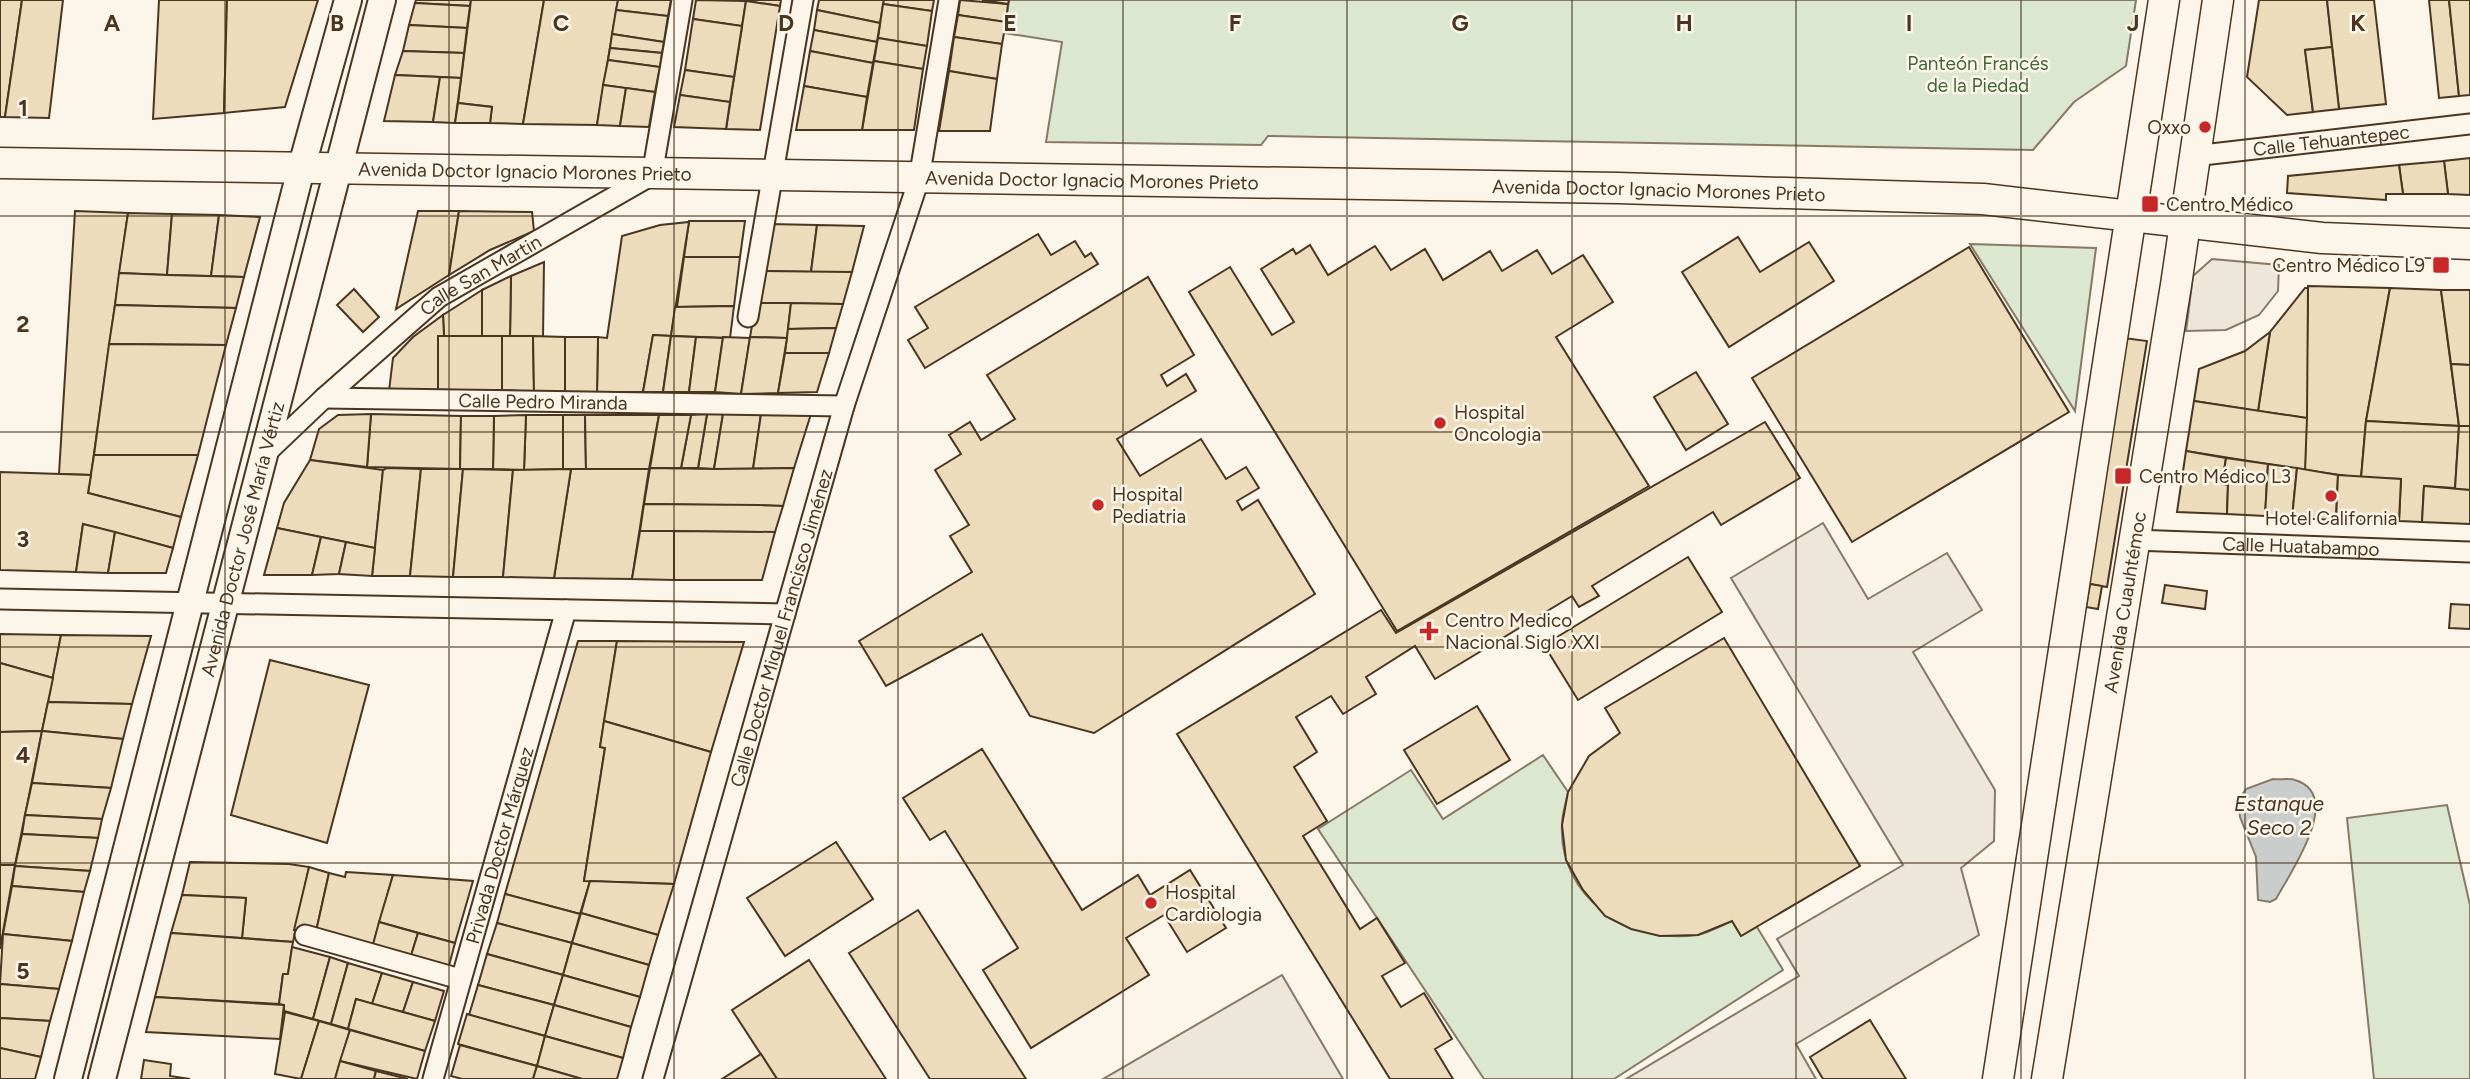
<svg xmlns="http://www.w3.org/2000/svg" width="2470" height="1079" font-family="Figtree,sans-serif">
	<rect width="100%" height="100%" fill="#fbf6e9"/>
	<!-- green -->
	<g fill="#dce7d0" stroke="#887966" stroke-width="2">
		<path d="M1009,0H2136L2126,66L2074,102L2033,150L1268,136L1261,145L1046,142L1062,42L1004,33Z"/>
		<path d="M1970,244L2096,248L2075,411Z"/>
		<path d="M1543,755L1568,792C1566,803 1562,814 1562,824C1558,897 1629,945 1697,935C1708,933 1721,926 1732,921L1741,936L1757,927L1783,970L1614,1079H1484L1318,829L1411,770L1443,819Z"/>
		<path d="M2447,805L2470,905V1079H2374L2347,818Z"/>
	</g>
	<!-- parking -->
	<g fill="#ede7d9" stroke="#887966" stroke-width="2">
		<path d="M2212,259L2279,265L2278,291L2259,315L2226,330L2186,331L2193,276Z"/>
		<path d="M1823,523L1868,599L1947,553L1982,610L1913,652L1995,790L1994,841L1961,868L1979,935L1796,1044L1816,1079H1626L1799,976L1777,939L1903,865L1731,578Z"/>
		<path d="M1282,975L1343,1079H1103Z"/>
	</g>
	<!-- water -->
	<path fill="#c9cecd" stroke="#887966" stroke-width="2" d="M2273,779C2279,780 2289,778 2295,780C2345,795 2290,873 2276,899L2270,902L2258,900L2256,857L2240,817L2238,801L2246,789Z"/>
	<!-- building -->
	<g fill="#ecdcbc" stroke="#4a3520" stroke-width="2">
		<path d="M0,0H22L5,117H0Z"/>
		<path d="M22,0H63L49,118L5,117Z"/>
		<path d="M159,0H227L224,113L153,119Z"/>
		<path d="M227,0H318L285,107L224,113Z"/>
		<path d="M416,0H471L470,6L415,3Z"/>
		<path d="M471,0H544L523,124L490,123L492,107L458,103Z"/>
		<path d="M544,0H618L597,125L523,124Z"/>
		<path d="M618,0H671L668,16L616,10Z"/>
		<path d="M696,0L746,1L742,26L693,19Z"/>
		<path d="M739,0H781L780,6Z"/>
		<path d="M819,0H884L880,23L817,10Z"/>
		<path d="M884,0H934L932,11L883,4Z"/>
		<path d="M960,0L1008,4L1006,22L958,15Z"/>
		<path d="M982,0H1009L1008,4Z"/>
		<path d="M2259,0H2327L2332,47L2305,50L2313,112L2287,115L2247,77Z"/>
		<path d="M2327,0H2374L2386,104L2339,109Z"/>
		<path d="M2429,0H2449L2459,96L2439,98Z"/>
		<path d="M2449,0H2470V95L2459,96Z"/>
		<path d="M746,1L780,6L760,130L726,129Z"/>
		<path d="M415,3L470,6L467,28L409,25Z"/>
		<path d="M883,4L932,11L927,46L878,38Z"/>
		<path d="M616,10L668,16L664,42L612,34Z"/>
		<path d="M817,10L880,23L877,42L814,30Z"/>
		<path d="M958,15L1006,22L1002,44L954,37Z"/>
		<path d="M693,19L742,26L734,77L685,70Z"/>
		<path d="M409,25L467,28L464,53L403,51Z"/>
		<path d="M814,30L877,42L873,63L810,51Z"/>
		<path d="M612,34L664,42L662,53L610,48Z"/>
		<path d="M954,37L1002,44L997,79L949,71Z"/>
		<path d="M878,38L927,46L923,69L874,61Z"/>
		<path d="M2332,47L2339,109L2313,112L2305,50Z"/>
		<path d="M610,48L662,53L660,67L608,60Z"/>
		<path d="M403,51L464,53L461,78L395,75Z"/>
		<path d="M810,51L873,63L867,97L804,86Z"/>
		<path d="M608,60L660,67L655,92L603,85Z"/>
		<path d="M874,61L923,69L914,130H862Z"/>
		<path d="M685,70L734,77L730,102L680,95Z"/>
		<path d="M949,71L997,79L990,131H939Z"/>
		<path d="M395,75L440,77L433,122L384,121Z"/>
		<path d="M440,77L461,78L455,123L433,122Z"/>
		<path d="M603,85L626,88L620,126L597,125Z"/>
		<path d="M804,86L867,97L862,130H796Z"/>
		<path d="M626,88L655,92L649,127L620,126Z"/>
		<path d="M680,95L730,102L726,129L674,127Z"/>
		<path d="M458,103L492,107L490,123H455Z"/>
		<path d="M2470,158V195L2448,194L2444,161Z"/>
		<path d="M2444,161L2448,194H2403L2399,165Z"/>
		<path d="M2399,165L2403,194H2386V200L2287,193L2288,176Z"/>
		<path d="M75,211L128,213L91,475L59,474Z"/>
		<path d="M418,211H459L449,275L396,309Z"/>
		<path d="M459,211L532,212L534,231L490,250L449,275Z"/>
		<path d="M128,213L172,214L167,275L119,273Z"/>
		<path d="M172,214L219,215L211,276L167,275Z"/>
		<path d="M219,215L260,217L244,277L211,276Z"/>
		<path d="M689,221H745L740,257H684Z"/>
		<path d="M689,222L671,336L653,335L643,392H597L598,337L607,338L622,236L660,225Z"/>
		<path d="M769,224L817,225L811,272L761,271Z"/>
		<path d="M817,225L864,226L852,272H811Z"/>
		<path d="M1038,234L1051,255L1075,241L1085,257L1091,253L1098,264L925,368L908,340L928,328L915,307Z"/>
		<path d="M1738,237L1760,272L1809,242L1834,281L1729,347L1682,272Z"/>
		<path d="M1310,245L1328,275L1375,246L1391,270L1425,249L1443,280L1490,251L1502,271L1537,250L1552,274L1583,255L1613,302L1556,337L1649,486L1397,631L1189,292L1230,267L1272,335L1294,322L1261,269L1293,249L1296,254Z"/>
		<path d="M1969,247L2069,412L1852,542L1752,378Z"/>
		<path d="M684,257H740L734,306L677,307Z"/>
		<path d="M544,262L543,337L510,336L511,276Z"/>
		<path d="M761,271L852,272L843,304L756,303Z"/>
		<path d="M119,273L167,275L244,277L236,308L115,305Z"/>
		<path d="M511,276L510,336H482V290Z"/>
		<path d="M1148,277L1194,355L1161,375L1167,386L1186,374L1196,391L1117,439L1140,476L1201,439L1226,479L1246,467L1259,488L1237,501L1242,510L1258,500L1315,594L1094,733L1030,716L982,634L886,686L859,641L972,572L950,536L969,525L935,470L961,454L949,435L970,422L981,440L1015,419L987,375Z"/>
		<path d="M2308,286L2390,288L2366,421L2361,478L2305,470Z"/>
		<path d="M2305,288H2308L2307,418L2258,411L2270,332Z"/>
		<path d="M2390,288L2441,290L2459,426L2366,421Z"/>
		<path d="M354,289L379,317L363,332L337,305Z"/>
		<path d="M482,290V336H444L443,315Z"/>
		<path d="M2441,290H2470V365L2451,364Z"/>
		<path d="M756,303H791L787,338L750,337Z"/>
		<path d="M791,303L843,304L836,328L788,329Z"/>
		<path d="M115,305L236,308L226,345L109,344Z"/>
		<path d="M734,306L730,338L671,336L675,307Z"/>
		<path d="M443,315L444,336H438V390L389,391L393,358L413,337Z"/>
		<path d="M836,328L829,353H785L788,329Z"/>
		<path d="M2270,332L2258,411L2194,401L2199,369L2245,351Z"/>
		<path d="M653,335L671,336L663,392H643Z"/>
		<rect x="438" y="336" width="64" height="54"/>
		<path d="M502,336H533L534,392L502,390Z"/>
		<path d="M533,336L565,337V392H534Z"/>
		<path d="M671,336L696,337L689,392H663Z"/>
		<path d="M565,337H598L597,392H565Z"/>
		<path d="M696,337L723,338L715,392H689Z"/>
		<path d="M723,337L750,338L741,394L715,392Z"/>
		<path d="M750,337L787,338L778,393L741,394Z"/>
		<path d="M2124,338L2147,341L2107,587L2084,583Z"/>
		<path d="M109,344L226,345L198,455H94Z"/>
		<path d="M785,353H829L817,392L778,393Z"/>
		<path d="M2451,364L2470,365V426H2459Z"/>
		<path d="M1696,372L1728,424L1686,450L1654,397Z"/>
		<path d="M2194,401L2307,418L2305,470L2186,451Z"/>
		<path d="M371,414L461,416L460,469L367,467Z"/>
		<path d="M371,414L367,467L310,460L319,429L338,415Z"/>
		<path d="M707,414H723L714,469L698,468Z"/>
		<path d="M707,414L698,468H681L691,415Z"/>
		<path d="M723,414H761L753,469H714Z"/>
		<path d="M761,414H811L794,468L753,469Z"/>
		<path d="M526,415H563V469L524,470Z"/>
		<path d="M526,415L524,470L493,469L494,416Z"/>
		<path d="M563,415H585L586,470L563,469Z"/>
		<path d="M585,415H659L649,469L586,470Z"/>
		<path d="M659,415H691L681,468H650Z"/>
		<path d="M461,416H494L493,469H460Z"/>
		<path d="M2366,421L2459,426L2455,488L2424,486L2422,522L2399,521L2401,479L2360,478L2357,477L2361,478Z"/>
		<path d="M1765,422L1800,478L1721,525L1713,512L1592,586L1599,596L1579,607L1572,596L1435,679L1415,646L1366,677L1376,694L1343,714L1331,696L1296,717L1317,752L1294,767L1327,821L1303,836L1360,929L1377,918L1405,963L1382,976L1401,1007L1424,993L1452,1039L1435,1049L1453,1079H1390L1177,734L1381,610L1396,633Z"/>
		<path d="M2459,426H2470V490L2455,489Z"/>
		<path d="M2186,451L2226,458L2222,484L2228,485L2227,514L2177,512Z"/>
		<path d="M94,455H198L181,517L88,493Z"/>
		<path d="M2226,458L2268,464L2265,516L2227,514L2228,485L2222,484Z"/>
		<path d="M310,460L383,470L375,548L277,528L284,503Z"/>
		<path d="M2268,464L2297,468L2292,518L2265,516Z"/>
		<path d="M387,468L421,469L410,576H372L383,470Z"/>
		<path d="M650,468L714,469L794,468L783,506L644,504Z"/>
		<path d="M2297,468L2338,475L2336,520L2292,518Z"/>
		<path d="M421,469H463L453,577L410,576Z"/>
		<path d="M463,469L513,470L503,577H453Z"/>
		<path d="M571,469H649L632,579L554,578Z"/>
		<path d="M571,469L554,578L503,577L513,470Z"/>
		<path d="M0,472L91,475L88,493L181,517L173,548L83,524L76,572L0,570Z"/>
		<path d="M2338,475L2401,479L2399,521L2336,520Z"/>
		<path d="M2424,486L2470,490V524L2422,522Z"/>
		<path d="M644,504L759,505L783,506L775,532L640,531Z"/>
		<path d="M83,524L115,532L108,573L76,572Z"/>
		<path d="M277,528L321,537L312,575H264Z"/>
		<path d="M640,531H674V580L632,579Z"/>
		<path d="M674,531L775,532L762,580H674Z"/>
		<path d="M115,532L173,548L166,573H108Z"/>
		<path d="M321,537L346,542L339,574L312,575Z"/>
		<path d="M346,542L375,548L372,576L339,574Z"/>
		<path d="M1688,557L1722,612L1578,700L1544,645Z"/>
		<path d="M2090,584L2102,586L2098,609L2086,607Z"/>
		<path d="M2165,585L2207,591L2205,609L2162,603Z"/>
		<path d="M2451,604L2470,605V629L2449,628Z"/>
		<path d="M0,634L61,635L53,678L0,663Z"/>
		<path d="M61,635L151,636L132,704L48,702Z"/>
		<path d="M1724,638L1860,866L1741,936L1732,921L1698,935L1660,936L1631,929L1605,916L1583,890L1566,860L1562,825L1568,792L1589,756L1620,733L1605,708Z"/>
		<path d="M578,641H617L600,747L605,748L584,881H590L580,914L505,894Z"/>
		<path d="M617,641L744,642L711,752L604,721Z"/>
		<path d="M270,660L369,685L327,843L231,815Z"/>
		<path d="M0,663L53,678L42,731L0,732Z"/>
		<path d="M48,702L132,704L123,739L42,731Z"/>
		<path d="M1477,706L1510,760L1437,804L1404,750Z"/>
		<path d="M604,721L711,752L674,884L584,881L605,748L600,747Z"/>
		<path d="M42,731L15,865H0V732Z"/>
		<path d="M42,731L123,739L111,788L32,783Z"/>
		<path d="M982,749L1082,910L1138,875L1150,895L1190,870L1226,928L1187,952L1164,915L1126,938L1149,975L1031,1048L983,970L1018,948L945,831L930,840L903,798Z"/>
		<path d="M32,783L111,788L102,819L25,815Z"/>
		<path d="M25,815L102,819L98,838L22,834Z"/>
		<path d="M22,834L98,838L90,871L15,866Z"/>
		<path d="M836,842L873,899L785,956L747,898Z"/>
		<path d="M190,862L289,864L309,867L293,942L242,938L246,898L182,895Z"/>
		<path d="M0,865H15L0,949Z"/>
		<path d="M15,866L90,871L84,892L12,886Z"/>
		<path d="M309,867L329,873L315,936L294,930Z"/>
		<path d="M346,872L393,875L371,952L315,936L329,873L345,877Z"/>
		<path d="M393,875L473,881L455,943L379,922Z"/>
		<path d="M590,881L674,884L658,935L581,913Z"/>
		<path d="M12,886L84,892L72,941L3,934Z"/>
		<path d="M505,894L580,914L572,943L497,923Z"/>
		<path d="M182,895L246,898L242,938L171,933Z"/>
		<path d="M918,910L1026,1079H930L849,953Z"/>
		<path d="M581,913L658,935L649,965L572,943Z"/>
		<path d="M379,922L418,933L409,962L371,952Z"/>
		<path d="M497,923L572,943L563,975L487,954Z"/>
		<path d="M171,933L293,942L288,974H283L279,1004L155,997Z"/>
		<path d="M418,933L455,943L447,973L409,962Z"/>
		<path d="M3,934L72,941L59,989L0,984Z"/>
		<path d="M572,943L649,965L640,997L563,975Z"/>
		<path d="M292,947L330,957L313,1019L284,1011V1005L279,1004L283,974H288Z"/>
		<path d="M487,954L563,975L554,1005L478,985Z"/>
		<path d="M330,957L348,963L331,1024L313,1019Z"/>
		<path d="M809,960L886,1079H777L732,1010Z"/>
		<path d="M348,963L382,973L372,1004L356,999L348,1029L331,1024Z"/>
		<path d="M382,973L413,982L403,1012L372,1004Z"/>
		<path d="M563,975L640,997L631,1027L554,1005Z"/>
		<path d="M413,982L444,991L435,1021L403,1012Z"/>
		<path d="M0,984L59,989L50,1021L0,1018Z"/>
		<path d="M478,985L554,1005L545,1036L469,1015Z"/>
		<path d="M155,997L284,1005L280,1039L146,1032Z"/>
		<path d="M356,999L435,1021L425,1051L348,1029Z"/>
		<path d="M554,1005L631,1027L623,1058L545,1036Z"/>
		<path d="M285,1012L319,1021L301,1079L275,1074Z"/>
		<path d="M467,1014L545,1036L537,1066L458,1044Z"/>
		<path d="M0,1018L50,1021L41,1057L0,1048Z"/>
		<path d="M1870,1020L1906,1079H1823L1810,1057Z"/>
		<path d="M319,1021L350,1030L335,1079H301Z"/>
		<path d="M350,1030L425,1051L417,1079L340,1061Z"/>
		<path d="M545,1036L623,1058L617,1079H582L537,1066Z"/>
		<path d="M460,1045L537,1066L533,1079H462L451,1076Z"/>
		<path d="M0,1048L41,1057L35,1079H0Z"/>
		<path d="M761,1054L777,1079H722Z"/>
		<path d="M144,1060L171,1064L170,1076L190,1079H141Z"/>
		<path d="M340,1061L376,1071L374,1079H335Z"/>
		<path d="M537,1066L582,1079H533Z"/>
		<path d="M376,1071L408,1079H374Z"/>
	</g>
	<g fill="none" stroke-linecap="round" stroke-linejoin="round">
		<defs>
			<g id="minor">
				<path id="s1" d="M2194,156L2470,124"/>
				<path d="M748,317L803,0"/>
				<path id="s2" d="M324,398L844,406"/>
				<path id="s3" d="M263,456L324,398L439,297L652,175L682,0"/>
				<path id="s4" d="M2133,540L2470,552"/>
				<path d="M0,599L785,614"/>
				<path d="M305,935L460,979"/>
				<path id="s5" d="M433,1079L566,610"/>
				<path id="s6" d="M653,1079L844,406L919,179L949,0"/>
			</g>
			<g id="secondary">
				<path d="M68,1079L301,169L348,0"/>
				<path id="s7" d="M102,1079L382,0"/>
			</g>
			<g id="primary">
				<path id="s8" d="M0,163L1618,188L1983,199L2322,238L2470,244"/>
				<path d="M1998,1079L2164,0"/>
				<path id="s9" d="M2047,1079L2176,285L2218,0"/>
			</g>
		</defs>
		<!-- minor casing -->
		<use href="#minor" stroke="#4a3520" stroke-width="23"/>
		<!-- secondary casing -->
		<use href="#secondary" stroke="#4a3520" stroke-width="30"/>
		<!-- primary casing -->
		<use href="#primary" stroke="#4a3520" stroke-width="33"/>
		<!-- minor -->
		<use href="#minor" stroke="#fbf6e9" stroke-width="19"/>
		<!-- secondary -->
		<use href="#secondary" stroke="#fbf6e9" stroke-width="26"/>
		<!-- primary -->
		<use href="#primary" stroke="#fbf6e9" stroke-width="30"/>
	</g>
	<!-- grid -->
	<path fill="none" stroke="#4a3520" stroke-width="2" stroke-opacity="0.55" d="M225,0V1079M449,0V1079M674,0V1079M898,0V1079M1123,0V1079M1347,0V1079M1572,0V1079M1796,0V1079M2021,0V1079M2245,0V1079M0,216H2470M0,432H2470M0,647H2470M0,863H2470"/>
	<!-- markers -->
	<g fill="#c62828" stroke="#fbf6e9" stroke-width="2.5">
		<circle cx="2205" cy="127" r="7"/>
		<rect x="2141" y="195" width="18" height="18" rx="3.5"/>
		<rect x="2432" y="256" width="18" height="18" rx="3.5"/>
		<circle cx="1440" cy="423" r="7"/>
		<rect x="2114" y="467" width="18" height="18" rx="3.5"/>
		<circle cx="2331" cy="496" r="7"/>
		<circle cx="1098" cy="505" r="7"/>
		<path d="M1425.5 620.5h7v7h7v7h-7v7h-7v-7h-7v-7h7z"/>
		<circle cx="1151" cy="903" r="7"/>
	</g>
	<g text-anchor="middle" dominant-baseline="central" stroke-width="5" stroke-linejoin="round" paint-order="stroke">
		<!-- park labels -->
		<g font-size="19" fill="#436837" stroke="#fbf6e9">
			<text x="1978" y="63">Panteón Francés<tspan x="1978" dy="22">de la Piedad</tspan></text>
		</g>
		<!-- poi labels -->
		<g font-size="19" fill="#4a3520" stroke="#fbf6e9" text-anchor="start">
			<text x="2191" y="127" text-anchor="end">Oxxo</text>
			<text x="2166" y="204">Centro Médico</text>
			<text x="2425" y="265" text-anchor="end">Centro Médico L9</text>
			<text x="1454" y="412">Hospital<tspan x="1454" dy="22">Oncologia</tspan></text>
			<text x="2139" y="476">Centro Médico L3</text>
			<text x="1112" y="494">Hospital<tspan x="1112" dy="22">Pediatria</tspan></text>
			<text x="2331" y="518" text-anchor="middle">Hotel California</text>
			<text x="1445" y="620">Centro Medico<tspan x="1445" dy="22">Nacional Siglo XXI</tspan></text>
			<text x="1165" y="892">Hospital<tspan x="1165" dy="22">Cardiologia</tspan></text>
		</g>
		<!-- street labels -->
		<g font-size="19" fill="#4a3520" stroke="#fbf6e9">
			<text stroke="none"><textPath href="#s1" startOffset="138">Calle Tehuantepec</textPath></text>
			<text stroke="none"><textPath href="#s8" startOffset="525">Avenida Doctor Ignacio Morones Prieto</textPath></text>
			<text stroke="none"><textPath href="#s8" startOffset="1092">Avenida Doctor Ignacio Morones Prieto</textPath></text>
			<text stroke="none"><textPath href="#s8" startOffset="1659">Avenida Doctor Ignacio Morones Prieto</textPath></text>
			<text stroke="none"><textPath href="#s3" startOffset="284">Calle San Martin</textPath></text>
			<text stroke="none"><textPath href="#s2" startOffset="219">Calle Pedro Miranda</textPath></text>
			<text stroke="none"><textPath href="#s7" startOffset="558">Avenida Doctor José María Vértiz</textPath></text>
			<text stroke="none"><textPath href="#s4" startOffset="168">Calle Huatabampo</textPath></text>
			<text stroke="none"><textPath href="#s9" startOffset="483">Avenida Cuauhtémoc</textPath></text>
			<text stroke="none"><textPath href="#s6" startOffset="469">Calle Doctor Miguel Francisco Jiménez</textPath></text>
			<text stroke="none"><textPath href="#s5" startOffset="243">Privada Doctor Márquez</textPath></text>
		</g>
		<!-- water labels -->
		<g font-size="21" font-style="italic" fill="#4a3520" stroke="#fbf6e9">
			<text x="2279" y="803">Estanque<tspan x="2279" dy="24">Seco 2</tspan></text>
		</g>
	</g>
	<g font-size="23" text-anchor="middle" font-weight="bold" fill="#4a3520" stroke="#fbf6e9" stroke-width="5" stroke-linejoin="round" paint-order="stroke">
		<text x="112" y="31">A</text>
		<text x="337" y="31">B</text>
		<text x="561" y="31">C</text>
		<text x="786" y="31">D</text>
		<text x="1010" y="31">E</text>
		<text x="1235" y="31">F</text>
		<text x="1460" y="31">G</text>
		<text x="1684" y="31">H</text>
		<text x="1909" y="31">I</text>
		<text x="2133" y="31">J</text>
		<text x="2358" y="31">K</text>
		<text x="23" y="116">1</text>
		<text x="23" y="332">2</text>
		<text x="23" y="547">3</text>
		<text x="23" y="763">4</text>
		<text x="23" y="979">5</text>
	</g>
</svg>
